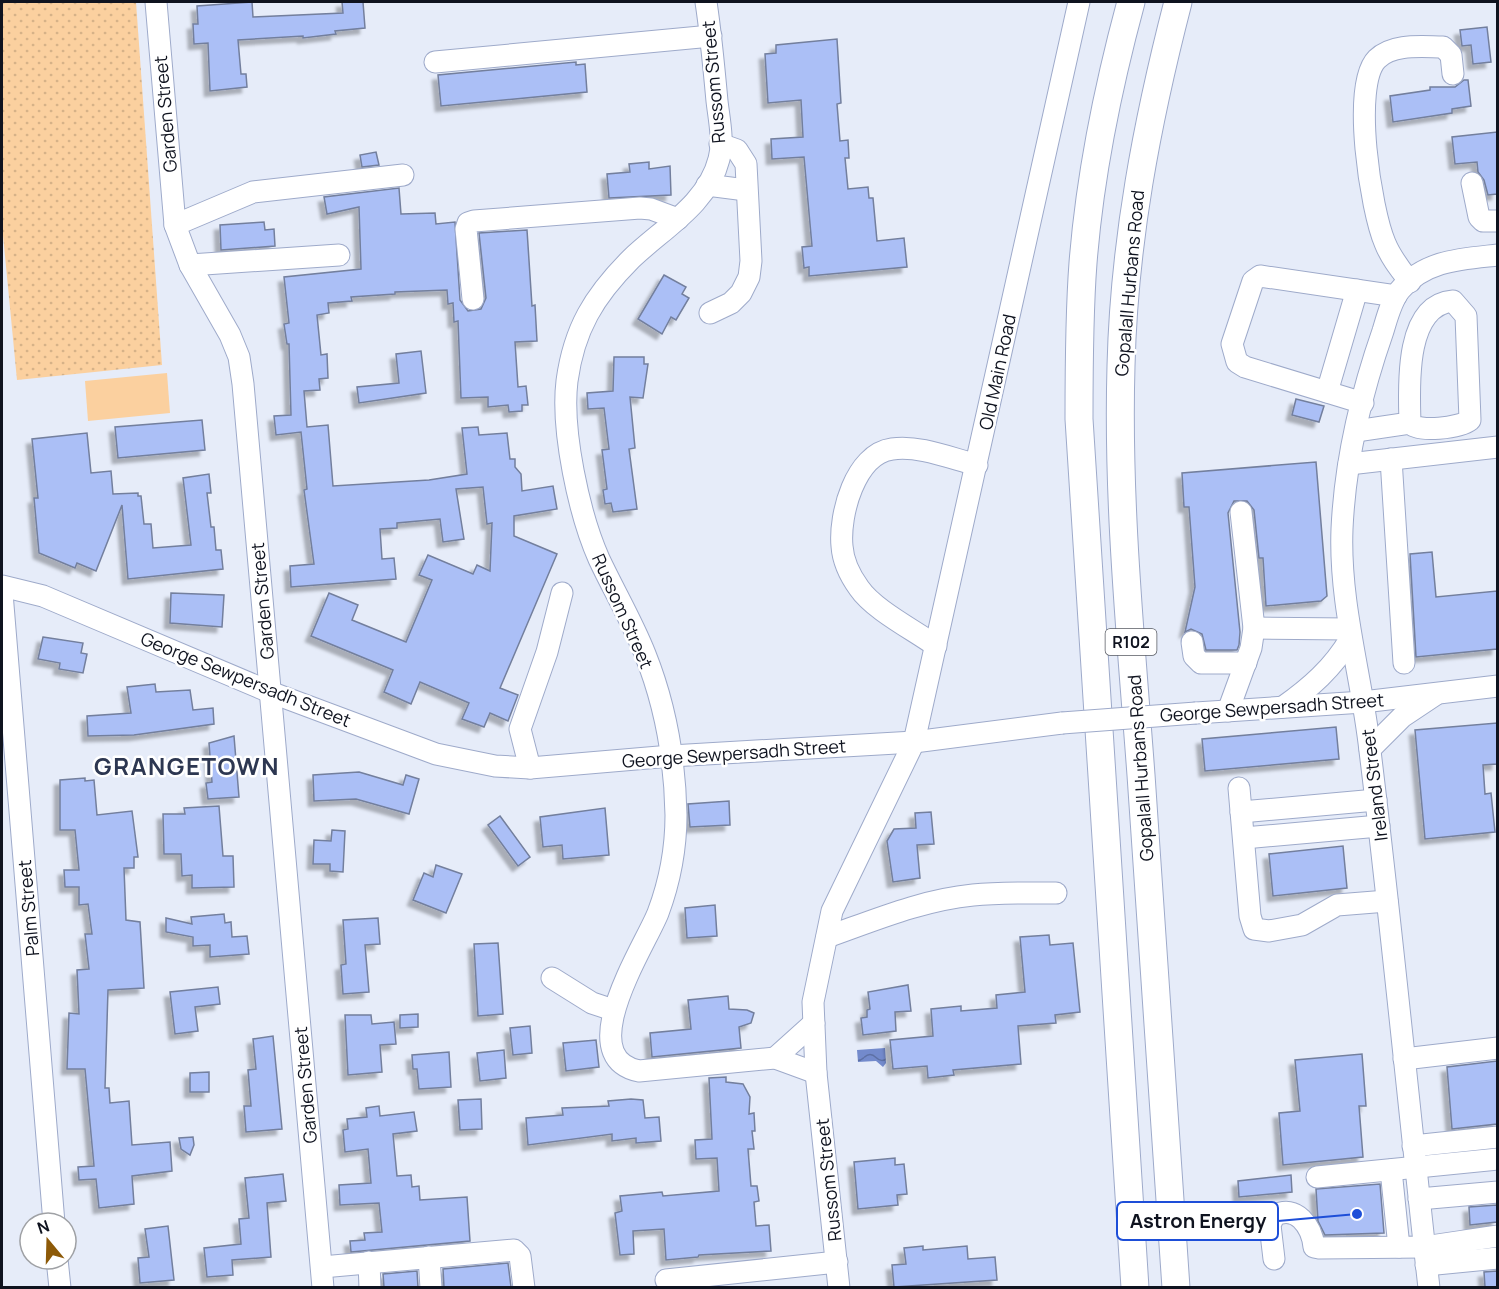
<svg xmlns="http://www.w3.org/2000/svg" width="1499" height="1289" font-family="Manrope,sans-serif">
	<defs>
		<pattern id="grass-dots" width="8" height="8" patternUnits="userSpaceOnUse" patternTransform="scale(1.5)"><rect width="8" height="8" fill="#fbd09f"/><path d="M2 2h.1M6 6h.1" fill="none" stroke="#d6b288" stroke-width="1.8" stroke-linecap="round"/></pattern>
		<pattern id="water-waves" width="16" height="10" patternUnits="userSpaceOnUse" patternTransform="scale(1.5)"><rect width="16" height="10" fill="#738acc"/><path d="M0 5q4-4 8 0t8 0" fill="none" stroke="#5d70a5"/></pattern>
		<filter id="shadow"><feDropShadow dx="-5.5" dy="5.5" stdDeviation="1.5" flood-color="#0004"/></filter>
	</defs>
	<rect width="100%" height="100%" fill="#e6ecf9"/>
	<!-- grass -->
	<path fill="url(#grass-dots)" d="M2,2H136L162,365L17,380L2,225Z"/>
	<!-- garden -->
	<path fill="#fbd09f" d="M167,373L170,413L88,421L85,381Z"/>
	<!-- water -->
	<path fill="url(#water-waves)" d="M885,1048L886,1063L883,1067L876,1061L858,1062L857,1050Z"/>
	<!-- building -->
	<g fill="#abbff6" stroke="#737f9d" stroke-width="1.5" filter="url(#shadow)">
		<path d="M252,2L253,17L343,13L342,2H363L365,28L335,31L336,34L303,38V36L238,40L241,74H246L247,87L210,91L208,43L194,44L193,24H198L197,6Z"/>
		<path d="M1487,27L1491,62L1473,64L1471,45L1462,46L1460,30Z"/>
		<path d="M837,39L841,103L837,104L840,141L848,140L849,158H845L848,189L868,187L869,198H873L877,241L904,238L907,267L809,276V267L804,268L802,247L812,246L804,157L772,159L771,139L803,137L801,100L768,103L765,54L776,53V45Z"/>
		<path d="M576,62V65L585,64L587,92L441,106L438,75Z"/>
		<path d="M1464,80H1468L1471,106L1452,109V113L1393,122L1390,96L1430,90V87H1455Z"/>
		<path d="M1497,132V194L1488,195L1484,180L1478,172L1477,162L1455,164L1452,137Z"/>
		<path d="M376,152L379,165L362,167L360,155Z"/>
		<path d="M649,162V169L670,166L671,195L609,198L607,174L630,172L629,164Z"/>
		<path d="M399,188L401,214L435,213L436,224L455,222L460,300L468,311L481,309L486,298L479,233L527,230L532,306L535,305L537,341L515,342L518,387L526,386L528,405H522V411L509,412L508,405L488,407V397L461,398L458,321L454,322L453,303L448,304L447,290L395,292V294L351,297L352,301L328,303L329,313L317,315L321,355L327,354L328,378L319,379L320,390L304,391L307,427L328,425L333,486L429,480L467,474L462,428L478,427L479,435L507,433L510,459H515V467L521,474L522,491L553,486L557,509L514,516V536L557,554L500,688L518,695L508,721L490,713L484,727L462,719L469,703L420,682L411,704L384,692L393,670L311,636L329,593L358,605L352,620L406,642L432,580L419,575L428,555L473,574L477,565L490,571L492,523L487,524L483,487L456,489L464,539L443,542L440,519L397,523V528L380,529L382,559L394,558L396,579L291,587L290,566L314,564L304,490L307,489L301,432L276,435L274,416L291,415L289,344H287L284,324L289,323L284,277L361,269L359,207L327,214L324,197Z"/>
		<path d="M264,222L265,230L274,229L275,246L221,250L220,225Z"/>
		<path d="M664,275L686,287L682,294L689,298L676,320L671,317L662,334L638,319Z"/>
		<path d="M421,351L426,393L359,403L357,387L399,383L396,354Z"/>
		<path d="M614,357H644V364H648L643,398L630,397L635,448L629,449L637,509L613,512L611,503L605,504L603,490L607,489L602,450L609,449L604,408L588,409L587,393L613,391Z"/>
		<path d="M1296,399L1324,406L1319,422L1292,415Z"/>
		<path d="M202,420L205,450L118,458L115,427Z"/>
		<path d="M87,433L91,473L111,471L113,494L138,493V496H141L144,524H151L153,548L191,545L183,478L209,474L211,493H207L211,527H214L216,550H221L223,569L128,579L122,505L96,571L77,563L75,568L39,553L34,498H38L32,439Z"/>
		<path d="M1316,462L1327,596L1321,601L1266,606L1263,558H1259L1254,510L1247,501H1234L1228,513L1240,632L1239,645L1237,650H1206L1202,634L1191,629L1185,632L1195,587L1189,507H1184L1182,473Z"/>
		<path d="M1432,552L1436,597L1497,591V649L1416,657L1410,554Z"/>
		<path d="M171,593L224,595L222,627L170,623Z"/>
		<path d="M43,637L83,643L81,653L87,654L83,673L59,669L60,663L38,659Z"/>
		<path d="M155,684L156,692L190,690L193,710L213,708L214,724L134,735L88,736L87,716L131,713L127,687Z"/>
		<path d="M1497,723V764L1483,765L1485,794L1491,793L1495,832L1425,839L1415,730Z"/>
		<path d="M1336,727L1339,759L1205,771L1202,739Z"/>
		<path d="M234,736L239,797L208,799L206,783L212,782L209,743Z"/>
		<path d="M359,772L403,785L406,775L419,779L409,814L356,799L314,801L313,775Z"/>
		<path d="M85,778V781L94,780L97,815L132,811L138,857H134V868H124L126,920L140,922L144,988L108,990L105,1088H109L110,1103L129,1101L132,1145L170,1142L172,1171L132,1176L134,1204L99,1208L96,1179L79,1180L78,1167L94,1166L85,1069H67L69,1013L79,1014L77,970L89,969L85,934H92L88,904L79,905V887H65L64,870H79L75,830H60V780Z"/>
		<path d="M729,801L730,825L690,827L688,804Z"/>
		<path d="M219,806L223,856H233L234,887L192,888V875L182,876L181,854H164L163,814H185L184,808Z"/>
		<path d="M605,808L609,855L563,859L562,845L543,847L540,817Z"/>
		<path d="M931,812L934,844L917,845L920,878L893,882L887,841L894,829L916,828L915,813Z"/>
		<path d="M500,816L530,857L518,866L488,825Z"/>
		<path d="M332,830L345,831L343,872L330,871V864H313L314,840L331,841Z"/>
		<path d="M1343,846L1347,888L1273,896L1269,854Z"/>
		<path d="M436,865L462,874L446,913L413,900L424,873L433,877Z"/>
		<path d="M715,905L717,936L687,938L685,908Z"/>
		<path d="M224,914L225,923L231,922L232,937L247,936L249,954L210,957V945L193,946V937L166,932V918L192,924L191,917Z"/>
		<path d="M378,918L380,944L365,945L369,992L343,994L341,965L346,964L343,920Z"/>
		<path d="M1049,935L1050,945L1073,943L1080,1012L1055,1015L1056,1023L1018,1026L1021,1064L953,1070L954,1075L928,1078L927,1066L893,1069L890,1040L933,1036L931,1009L961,1006V1011L997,1008L996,995L1025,992L1020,937Z"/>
		<path d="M498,943L503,1014L478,1016L474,944Z"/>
		<path d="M908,985L911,1011L895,1012L896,1031L863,1035L861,1018L867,1017V1010L870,1009L868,992Z"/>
		<path d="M218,987L220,1004L195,1007L198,1031L175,1034L170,992Z"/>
		<path d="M728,996L729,1009L747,1010L754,1013L751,1023L739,1027L741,1048L652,1057L650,1033L691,1029L688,1000Z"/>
		<path d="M418,1014V1027L400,1028V1015Z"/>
		<path d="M345,1015H371L372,1024L394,1022L396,1044L380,1045L382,1072L348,1075Z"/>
		<path d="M530,1026L532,1053L513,1055L510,1028Z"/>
		<path d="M273,1036L282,1129L246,1132L244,1106H251L248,1070L256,1069L253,1039Z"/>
		<path d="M596,1040L599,1067L566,1071L563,1043Z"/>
		<path d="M504,1050L506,1078L480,1081L477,1053Z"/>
		<path d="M449,1052L451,1087L419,1089L417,1069H413L412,1055Z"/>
		<path d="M1362,1054L1366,1106H1359L1363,1157L1283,1165L1279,1113L1300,1111L1295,1060Z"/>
		<path d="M1497,1061V1124L1452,1129L1447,1067Z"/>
		<path d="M209,1072V1092H190V1073Z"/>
		<path d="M726,1077V1082L743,1084L750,1097L749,1114L754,1113L755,1131H752L754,1149H748L751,1186H757L759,1201L754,1202L756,1226L769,1225L771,1251L699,1255L698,1257L666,1260L664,1229L633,1231L634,1254L620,1255L615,1213L622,1211L620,1196L662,1192L663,1196L719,1191L717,1158L696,1159L695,1140L712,1139L709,1078Z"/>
		<path d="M481,1099L482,1129L460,1130L458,1100Z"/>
		<path d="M631,1099L643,1100L645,1118L659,1117L661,1141L636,1143V1138L612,1141V1134L528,1145L526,1118L563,1115L562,1108L609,1106L608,1101Z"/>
		<path d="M379,1106L380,1116L414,1112L417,1131L393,1134L397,1176L411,1175L412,1187L419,1186L420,1200L467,1197L470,1241L351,1252L350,1241L365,1240L364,1233L382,1232L379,1203L340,1205L339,1185L371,1183L368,1149L345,1152L343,1130L348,1129L347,1119L367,1117L366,1108Z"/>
		<path d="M193,1137L194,1145L190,1155L181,1149L179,1138Z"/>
		<path d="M895,1158V1165L904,1164L907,1194L897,1195L898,1205L858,1209L854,1162Z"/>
		<path d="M283,1174L286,1201L267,1203L271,1257L232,1260L233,1275L207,1277L204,1248L241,1244L239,1219L249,1218L245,1178Z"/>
		<path d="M1291,1175L1292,1192L1239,1197L1238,1181Z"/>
		<path d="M1380,1184L1384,1233L1325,1235L1318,1221L1316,1189Z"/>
		<path d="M1497,1205V1222L1470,1225L1469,1207Z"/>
		<path d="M168,1226L174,1280L140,1283L138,1258L149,1257L145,1229Z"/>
		<path d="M923,1246V1250L967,1246L968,1259L995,1257L997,1280L894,1287L892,1265L906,1264L904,1248Z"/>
		<path d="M508,1263L511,1287H444L443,1269Z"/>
		<path d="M417,1271L418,1287H384L383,1274Z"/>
		<path d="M1497,1271V1287H1485L1484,1272Z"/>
	</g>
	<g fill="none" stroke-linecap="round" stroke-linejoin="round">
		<defs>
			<g id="minor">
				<path d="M156,2L175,225L190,265L230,335L239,357L243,384L323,1288"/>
				<path d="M706,2C711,35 714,68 717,101C719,119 724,141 719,159C708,204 662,229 631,259C594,296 574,329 567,381C561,430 579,514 599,559C614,591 632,621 645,654C665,704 675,761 676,815C676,849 670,881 658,913C645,946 571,1057 639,1071L775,1058L816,1073"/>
				<path d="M435,62L711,36"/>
				<path d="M1472,183L1479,217L1483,221H1498"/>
				<path d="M707,185L746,190"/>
				<path d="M175,225L253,192L403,175"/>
				<path d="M190,265L339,255"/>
				<path d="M1410,282C1400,269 1391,258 1385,243C1371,211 1351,85 1377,59C1393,43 1423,47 1443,47L1451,55L1453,74"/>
				<path d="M473,299L466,229L468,223L474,221L640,208L651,209L678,219"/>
				<path d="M710,313L731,303L741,293L749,277L751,261L746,164L737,150L720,144"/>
				<path d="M1327,392L1357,290"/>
				<path d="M1363,403L1245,367L1237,362L1232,344L1253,281L1260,276L1396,296"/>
				<path d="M1356,431L1410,423C1417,433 1460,428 1470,420L1466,316L1453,301C1404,305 1409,388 1410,423"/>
				<path d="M1391,459L1404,663"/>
				<path d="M1349,464L1498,447"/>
				<path d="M2,586L43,596L270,692L436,754L495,766L530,768L671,756L914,742L1062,723"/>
				<path d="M2,593L54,1223"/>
				<path d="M1254,628L1349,629"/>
				<path d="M1192,642L1194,656L1201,663H1246"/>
				<path d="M936,646C914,630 874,610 859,588C851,577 843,561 842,546C839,515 855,454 892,449C919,445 950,458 977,465"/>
				<path d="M1283,707C1310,688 1333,668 1350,639"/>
				<path d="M1228,711L1251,648L1254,628L1241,512"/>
				<path d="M1196,713L1363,702L1498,686"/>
				<path d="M1370,749L1402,717L1435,695"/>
				<path d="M530,768L520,729L547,652L562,593"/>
				<path d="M1239,788L1250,916L1254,929L1269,931L1302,925L1337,905L1387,901"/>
				<path d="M1241,812L1376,800"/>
				<path d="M1244,838L1379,826"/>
				<path d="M827,937C875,920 922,900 973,895C1000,892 1028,893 1056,893"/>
				<path d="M552,978L592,1003L613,1010"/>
				<path d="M775,1058L814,1023"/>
				<path d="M1404,1059L1498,1048"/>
				<path d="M1413,1146L1498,1137"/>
				<path d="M1391,1170L1399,1247"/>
				<path d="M1317,1177L1498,1159"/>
				<path d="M1419,1199L1498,1192"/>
				<path d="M429,1257L431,1288"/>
				<path d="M57,1259L60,1288"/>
				<path d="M1274,1259L1270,1225L1274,1216C1296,1203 1312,1227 1314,1247L1319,1248L1424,1247L1498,1236"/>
				<path d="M369,1262L370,1288"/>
				<path d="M1426,1265L1498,1258"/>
				<path d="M322,1267L514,1250L520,1256L524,1288"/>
				<path d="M666,1280L837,1262"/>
				<path d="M839,1288L816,1073L813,1002L832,911L914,742L1079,2"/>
				<path d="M1429,1288C1409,1109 1392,930 1370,751C1362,677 1339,604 1342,529C1345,462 1361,394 1383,331C1387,318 1391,301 1400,290C1425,260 1462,259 1498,255"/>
			</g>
			<g id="major">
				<path d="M1131,2C1108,87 1090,174 1083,263C1079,315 1079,367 1079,419L1135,1288"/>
				<path d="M1176,1288C1164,1117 1153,946 1141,775C1131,640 1117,502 1121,366C1124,242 1147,122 1178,2"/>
			</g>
		</defs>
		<!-- minor casing -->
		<use href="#minor" stroke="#9eaaca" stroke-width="23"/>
		<!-- major casing -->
		<use href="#major" stroke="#9eaaca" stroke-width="29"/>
		<!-- minor -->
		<use href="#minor" stroke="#fff" stroke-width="21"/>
		<!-- major -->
		<use href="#major" stroke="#fff" stroke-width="27"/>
		<defs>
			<path id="minor-bridge" d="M1062,723L1196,713"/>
		</defs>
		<!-- minor-bridge casing -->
		<use href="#minor-bridge" stroke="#9eaaca" stroke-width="23" stroke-linecap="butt"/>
		<!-- minor-bridge -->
		<use href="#minor-bridge" stroke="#fff" stroke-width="21"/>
	</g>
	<g text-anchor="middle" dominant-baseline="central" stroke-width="5" stroke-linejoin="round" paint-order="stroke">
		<!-- shield labels -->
		<rect fill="#fff" stroke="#575a62" stroke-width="1.5" x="1105.5" y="629" width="51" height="26" rx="4.5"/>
		<g font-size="16" font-weight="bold" fill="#0f131f">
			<text x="1131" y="642">R102</text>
		</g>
		<!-- street labels -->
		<g font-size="18" fill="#0f131f" stroke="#fff">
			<text transform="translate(713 82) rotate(-95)">Russom Street</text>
			<text transform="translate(165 114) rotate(-95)">Garden Street</text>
			<text transform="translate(1129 283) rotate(-85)">Gopalall Hurbans Road</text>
			<text transform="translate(997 372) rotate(-78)">Old Main Road</text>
			<text transform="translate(262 601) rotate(-95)">Garden Street</text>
			<text transform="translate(623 611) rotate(66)">Russom Street</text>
			<text transform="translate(246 679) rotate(22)">George Sewpersadh Street</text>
			<text transform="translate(1272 707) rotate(-4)">George Sewpersadh Street</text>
			<text transform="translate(734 753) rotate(-4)">George Sewpersadh Street</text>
			<text transform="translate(1140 768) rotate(-94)">Gopalall Hurbans Road</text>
			<text transform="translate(1374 785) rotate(-97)">Ireland Street</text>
			<text transform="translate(28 908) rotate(-95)">Palm Street</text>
			<text transform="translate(305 1085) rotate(-95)">Garden Street</text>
			<text transform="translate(828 1180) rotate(-96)">Russom Street</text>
		</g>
		<!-- district labels -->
		<g font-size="24" font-weight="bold" letter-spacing="1.5" fill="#2d3751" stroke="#fff">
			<text x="187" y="765">GRANGETOWN</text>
		</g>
	</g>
	<!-- callouts -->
	<path fill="none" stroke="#1d4ed8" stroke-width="2" d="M1357 1214L1278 1221"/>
	<circle fill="#1d4ed8" stroke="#fff" stroke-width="2" cx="1357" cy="1214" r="6"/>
	<rect fill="#fff" stroke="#1d4ed8" stroke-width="2" x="1117" y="1202" width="161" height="38" rx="6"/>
	<g font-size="20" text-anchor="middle" font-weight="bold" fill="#0f131f">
		<text x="1198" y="1228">Astron Energy</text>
	</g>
	<!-- border -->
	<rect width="1499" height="1289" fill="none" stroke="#0f131f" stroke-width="6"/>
	<!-- north arrow -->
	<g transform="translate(48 1241) rotate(341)"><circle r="28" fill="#ffffff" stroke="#9fa1a5" stroke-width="1.5"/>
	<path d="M0-4.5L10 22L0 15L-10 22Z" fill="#8d5a08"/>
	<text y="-9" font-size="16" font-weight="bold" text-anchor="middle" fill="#0f131f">N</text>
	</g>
</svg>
